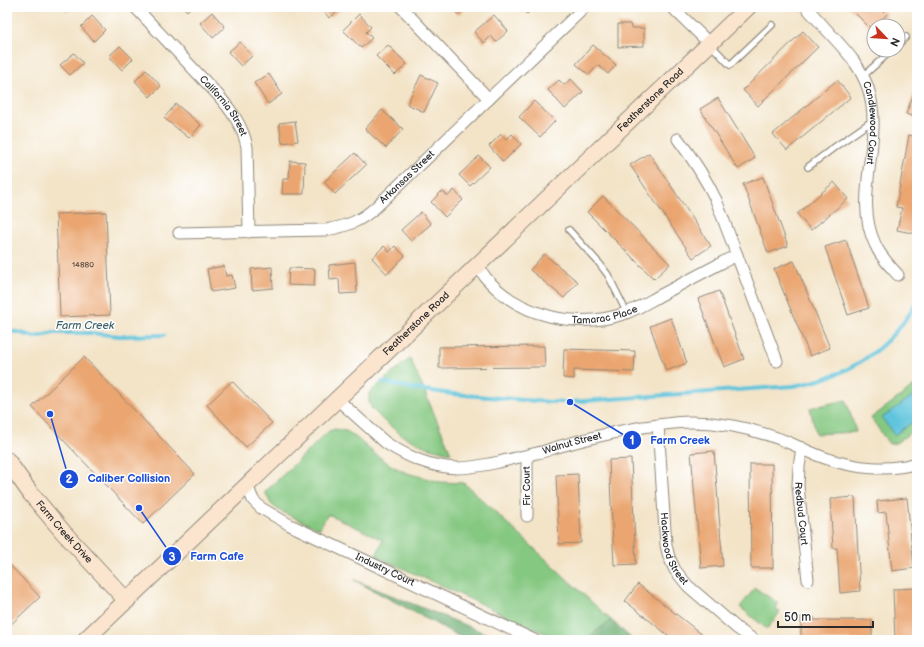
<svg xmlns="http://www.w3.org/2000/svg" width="924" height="647" font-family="'Balsamiq Sans',sans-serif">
	<rect width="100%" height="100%" fill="#fff"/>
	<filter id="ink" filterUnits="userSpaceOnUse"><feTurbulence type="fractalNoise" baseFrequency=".025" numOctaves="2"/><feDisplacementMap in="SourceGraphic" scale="8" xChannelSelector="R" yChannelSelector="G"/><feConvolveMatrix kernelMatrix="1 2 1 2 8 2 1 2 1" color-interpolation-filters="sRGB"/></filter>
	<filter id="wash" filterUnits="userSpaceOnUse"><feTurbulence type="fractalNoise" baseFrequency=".012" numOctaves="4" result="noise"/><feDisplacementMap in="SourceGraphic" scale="16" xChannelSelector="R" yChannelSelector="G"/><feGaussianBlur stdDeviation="0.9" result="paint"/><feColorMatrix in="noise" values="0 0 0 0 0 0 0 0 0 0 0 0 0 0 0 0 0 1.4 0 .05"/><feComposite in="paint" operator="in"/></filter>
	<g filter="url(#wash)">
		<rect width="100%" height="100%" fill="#f3e4c8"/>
		<!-- green -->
		<g fill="#85c881" stroke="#587a56">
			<path d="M410,358L451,453L426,447L403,436L384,421L372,409L369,402V393Z"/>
			<path d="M917,384V428L896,443L889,444L871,418Z"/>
			<path d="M846,400L856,432L816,434L810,408Z"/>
			<path d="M335,429L346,431L353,435L375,454L392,466L407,473L440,482L464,483L611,620L585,640H559L376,556L383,540L328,514L319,529L280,511L271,504L265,492L329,431Z"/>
			<path d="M755,588L778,603L776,610L780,612L767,629L740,607Z"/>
		</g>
		<!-- forest -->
		<g fill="#6cac6f" stroke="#4c6c4d">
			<path d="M354,580L502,640H466Z"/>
			<path d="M611,620L633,640H585Z"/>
		</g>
		<!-- water -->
		<path fill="#5ec4dc" stroke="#447884" d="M917,393V419L894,435L882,418Z"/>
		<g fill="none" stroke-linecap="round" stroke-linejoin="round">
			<!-- stream -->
			<g stroke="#5ec4dc" stroke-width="4">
				<path d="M7,331L17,332L35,337L54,333H90L120,336L164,335"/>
				<path d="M382,382L416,389L453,394L536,401L551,402H570L793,386C835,379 869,363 897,330C905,321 912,311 917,300"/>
			</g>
		</g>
		<g id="blocks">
			<!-- building -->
			<g fill="#eaa56f">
				<path d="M63,7H73L67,12Z"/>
				<path d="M183,7H191L187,11Z"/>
				<path d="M321,7H344L329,18Z"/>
				<path d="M451,7H466L458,15Z"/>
				<path d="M520,7H534L527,14Z"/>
				<path d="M849,7H880L887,14L876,26H874V28L872,30Z"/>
				<path d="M212,12L225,27L213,38L200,23Z"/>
				<path d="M359,14L371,27L366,32L372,38L361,48L343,30Z"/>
				<path d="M494,15L508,31L496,42L491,36L484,43L474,32Z"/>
				<path d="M92,16L105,30L94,41L81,27Z"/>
				<path d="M618,24H630L631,28H644V46L618,47Z"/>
				<path d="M803,31L818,47L758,106L743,90Z"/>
				<path d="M240,42L252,56L241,66L228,52Z"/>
				<path d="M388,45L407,64L395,75L376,56Z"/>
				<path d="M593,45L616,65L608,74L598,65L589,75L576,64Z"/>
				<path d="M120,46L133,59L122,70L109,56Z"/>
				<path d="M74,53L83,63L70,75L60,65Z"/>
				<path d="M146,70L161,86L150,97L135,81Z"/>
				<path d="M269,74L282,94L268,104L254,83Z"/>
				<path d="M421,75L438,83L424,112L407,104Z"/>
				<path d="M571,79L583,92L565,109L548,90L559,80L564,85Z"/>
				<path d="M837,80L851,97L787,150L773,134Z"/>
				<path d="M917,85V118L906,114Z"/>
				<path d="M718,98L755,158L738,169L700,109Z"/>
				<path d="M534,101L555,121L540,137L519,117Z"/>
				<path d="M176,104L201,125L189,138L164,118Z"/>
				<path d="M382,110L403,129L386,148L365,129Z"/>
				<path d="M295,121L298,141L282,143L279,123Z"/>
				<path d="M501,134L506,140L512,134L521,144L503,162L489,146Z"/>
				<path d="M909,135L917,137V234L897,230L902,208L896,207Z"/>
				<path d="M355,153L366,165L335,194L324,182Z"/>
				<path d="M649,153L711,246L693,258L630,165Z"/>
				<path d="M479,156L490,167L470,186L459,175Z"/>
				<path d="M290,161L305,162L304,194H282L283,179H289Z"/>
				<path d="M763,177L788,246L768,253L743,184Z"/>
				<path d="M834,182L848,199L811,230L797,214Z"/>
				<path d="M454,190L463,200L445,217L431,202L442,191L448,196Z"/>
				<path d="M603,196L670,264L654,279L587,212Z"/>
				<path d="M106,212L110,315L60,317L56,214Z"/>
				<path d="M421,212L431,224L411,241L401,230Z"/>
				<path d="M846,240L869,308L848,315L825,247Z"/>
				<path d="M384,246L389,252L395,246L405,256L387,274L372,258Z"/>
				<path d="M544,254L578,282L564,298L530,270Z"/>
				<path d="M794,261L830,348L810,356L774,269Z"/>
				<path d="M355,262L357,293L340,294L339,279L330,280L329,265Z"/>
				<path d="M224,266L226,276L232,275L235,288L211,292L207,269Z"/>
				<path d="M272,267L273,288L252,290L251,269Z"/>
				<path d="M289,268L315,269L314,286L288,285Z"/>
				<path d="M719,291L744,359L724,367L698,299Z"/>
				<path d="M671,318L687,363L666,371L650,326Z"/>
				<path d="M544,346L545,367L439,368V347Z"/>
				<path d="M564,349L635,351L634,372L574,370V379L563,378Z"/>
				<path d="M84,357L195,474L143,524L32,407Z"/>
				<path d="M232,381L272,423L246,447L207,405Z"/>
				<path d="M714,451L723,566L701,568L691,453Z"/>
				<path d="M631,459L636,564L614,565L609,460Z"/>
				<path d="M750,464H772L773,568H751Z"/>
				<path d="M578,474L581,543L559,544L556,475Z"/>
				<path d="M855,497L860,591L840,593L837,548H833L830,499Z"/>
				<path d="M907,498L914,568L892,571L886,512L878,513L877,501Z"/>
				<path d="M7,562L40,597L7,628Z"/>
				<path d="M638,584L709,640H674L625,601Z"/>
				<path d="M917,588V640H895L893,589Z"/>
				<path d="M801,617H814L813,620H872V640H801Z"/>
			</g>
		</g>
	</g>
	<g filter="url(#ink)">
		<use href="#blocks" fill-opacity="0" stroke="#8f887a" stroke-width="1"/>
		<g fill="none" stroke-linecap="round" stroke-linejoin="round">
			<defs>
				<g id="lane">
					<path d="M711,45L730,65L772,25"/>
					<path d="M898,45L906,37"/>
					<path d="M863,76L892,50"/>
					<path d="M808,167L836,146L872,121"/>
					<path d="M569,230L599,263L608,275L627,313"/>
				</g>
				<g id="street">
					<path id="s1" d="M135,7L218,95C231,110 243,126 247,147L249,232"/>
					<path d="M401,7L489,99"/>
					<path d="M672,7L710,44"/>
					<path id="s2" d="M806,7C816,18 825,28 835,39C849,54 861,68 868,88C885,140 852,196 875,244C880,256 889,265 898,275"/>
					<path d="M678,139C693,159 705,177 716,200L777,361"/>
					<path id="s3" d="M179,233L326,230C348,226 361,221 377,206L585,7"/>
					<path id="s4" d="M477,265C480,269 483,274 486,278C520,317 578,330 626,313C637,309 648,302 659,296C680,285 702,273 723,262L737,255"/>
					<path id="s5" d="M337,399L386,443C408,457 430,467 457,468C471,468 485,465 499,462C511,459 524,456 537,453C544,452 550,449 557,447C585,439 614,432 643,427C659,425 675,422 691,422C719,422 748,428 774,437C793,443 809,453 828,459C855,468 888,472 917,463"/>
					<path id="s6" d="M658,425L666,545L669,557L675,570L688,586L738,629L754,640"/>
					<path id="s7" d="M802,448L799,467L798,486L808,580"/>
					<path d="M527,456V516"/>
					<path id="s8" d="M247,485L253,500L261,508L290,525L534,640"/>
				</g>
				<g id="secondary">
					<path id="s9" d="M7,460L31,494L64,533L127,601"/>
					<path id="s10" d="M85,640L748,7"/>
				</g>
			</defs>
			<!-- lane casing -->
			<use href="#lane" stroke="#8f887a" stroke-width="8"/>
			<!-- street casing -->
			<use href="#street" stroke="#8f887a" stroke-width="13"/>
			<!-- secondary casing -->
			<use href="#secondary" stroke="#8f887a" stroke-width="18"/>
			<!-- lane -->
			<use href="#lane" stroke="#fff" stroke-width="5.5"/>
			<!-- street -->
			<use href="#street" stroke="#fff" stroke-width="11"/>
			<!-- secondary -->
			<use href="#secondary" stroke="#fbe5cf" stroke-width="16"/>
		</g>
	</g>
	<g text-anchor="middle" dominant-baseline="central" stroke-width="3" stroke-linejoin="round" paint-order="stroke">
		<!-- number labels -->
		<g font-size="8" fill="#5b4a3c">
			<text x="83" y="264">14880</text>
		</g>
		<!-- street labels -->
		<g font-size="10" fill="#2b2b2b" stroke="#fff">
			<text stroke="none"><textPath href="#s10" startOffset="782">Featherstone Road</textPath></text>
			<text stroke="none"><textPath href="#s1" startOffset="133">California Street</textPath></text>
			<text stroke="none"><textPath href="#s2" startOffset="138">Candlewood Court</textPath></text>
			<text stroke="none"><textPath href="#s3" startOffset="246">Arkansas Street</textPath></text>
			<text stroke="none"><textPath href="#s4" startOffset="147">Tamarac Place</textPath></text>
			<text stroke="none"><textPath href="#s10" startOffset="458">Featherstone Road</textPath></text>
			<text stroke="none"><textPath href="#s5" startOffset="260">Walnut Street</textPath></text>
			<text transform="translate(527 486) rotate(-91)">Fir Court</text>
			<text stroke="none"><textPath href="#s7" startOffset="66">Redbud Court</textPath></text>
			<text stroke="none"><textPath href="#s9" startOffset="92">Farm Creek Drive</textPath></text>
			<text stroke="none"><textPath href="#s6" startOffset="126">Hackwood Street</textPath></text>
			<text stroke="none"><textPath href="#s8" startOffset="166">Industry Court</textPath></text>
		</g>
		<!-- water labels -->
		<g font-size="11" font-style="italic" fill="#3d6169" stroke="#fff">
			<text x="85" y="325">Farm Creek</text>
		</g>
	</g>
	<!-- callouts -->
	<path fill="none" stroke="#1d4ed8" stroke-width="1.5" d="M570 402L632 440M50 414L69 479M139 508L172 556"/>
	<g fill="#1d4ed8" stroke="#fff" stroke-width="1.5">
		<circle cx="570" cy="402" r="4"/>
		<circle cx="50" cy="414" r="4"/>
		<circle cx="139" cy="508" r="4"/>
		<circle cx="632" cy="440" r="10"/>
		<circle cx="69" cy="479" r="10"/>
		<circle cx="172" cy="556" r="10"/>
	</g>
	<g font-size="12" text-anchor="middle" font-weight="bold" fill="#fff">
		<text x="632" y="444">1</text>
		<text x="69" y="483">2</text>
		<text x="172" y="561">3</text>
	</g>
	<g font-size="11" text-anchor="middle" font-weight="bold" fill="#1d4ed8" stroke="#fff" stroke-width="3" stroke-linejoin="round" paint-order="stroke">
		<text x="680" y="444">Farm Creek</text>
		<text x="129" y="482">Caliber Collision</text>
		<text x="217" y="560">Farm Cafe</text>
	</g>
	<!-- margin -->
	<rect width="924" height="647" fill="none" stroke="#fff" stroke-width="24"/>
	<!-- north arrow -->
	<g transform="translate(886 38) rotate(115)"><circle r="19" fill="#ffffff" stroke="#aaaaaa"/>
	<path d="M0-3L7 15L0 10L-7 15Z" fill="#c8321e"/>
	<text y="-6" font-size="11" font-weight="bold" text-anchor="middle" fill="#2b2b2b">N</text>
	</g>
	<!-- scale -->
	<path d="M778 621v6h95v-6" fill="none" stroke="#2b2b2b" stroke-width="2"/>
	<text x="784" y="621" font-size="12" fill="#2b2b2b" stroke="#ffffff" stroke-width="3" paint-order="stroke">50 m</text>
</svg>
